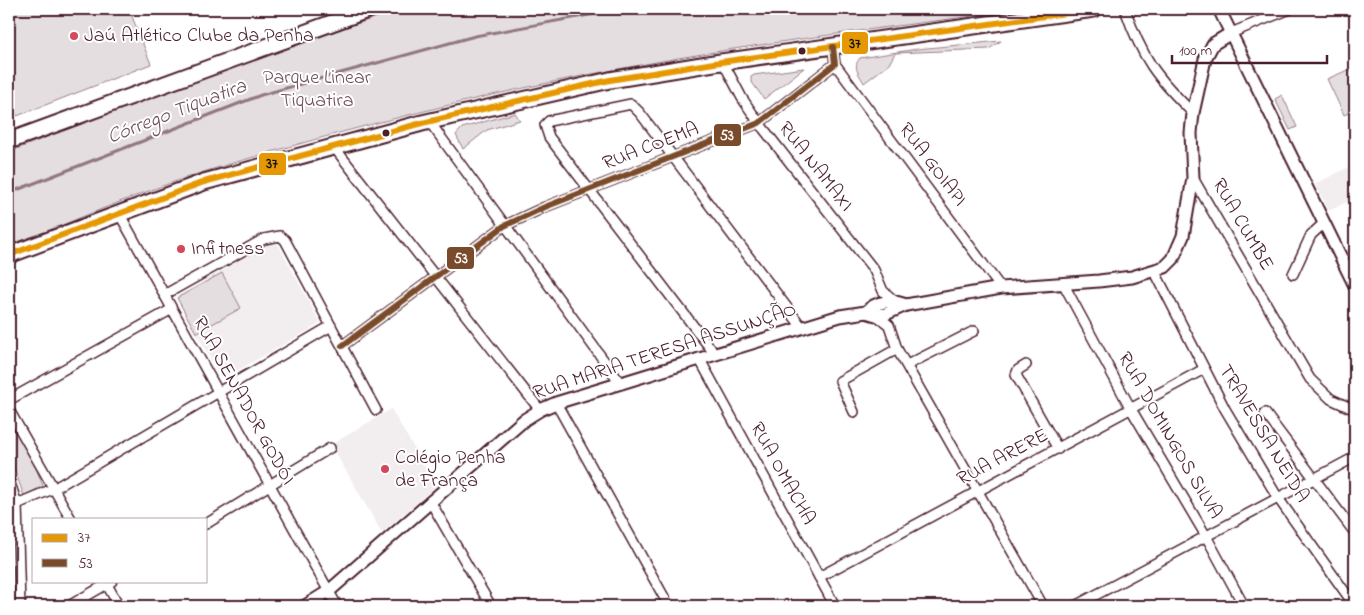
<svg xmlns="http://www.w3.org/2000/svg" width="1364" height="615" font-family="'Indie Flower',sans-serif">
	<rect width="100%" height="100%" fill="#fff"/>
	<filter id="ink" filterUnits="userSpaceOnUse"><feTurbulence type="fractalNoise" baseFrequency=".02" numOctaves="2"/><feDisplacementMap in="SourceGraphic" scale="10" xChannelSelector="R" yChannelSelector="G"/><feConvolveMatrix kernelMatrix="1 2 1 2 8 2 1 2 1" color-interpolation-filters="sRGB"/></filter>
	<g filter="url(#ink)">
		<!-- built -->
		<g fill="#f2eeef">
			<path d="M1355,164V198L1329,211L1315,184Z"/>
			<path d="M274,243L278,244L320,322L318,325L226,377H222L219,374L176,297L268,244Z"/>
			<path d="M391,409L436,486L382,533L331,445Z"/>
		</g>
		<!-- green -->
		<g fill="#e5dee0" stroke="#987e86">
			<path d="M9,9H129L151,64L17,116L9,95Z"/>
			<path d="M403,9H1025C893,27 760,42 629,67C488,93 348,128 210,170C142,191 75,220 9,247V152C139,101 270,50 403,9Z"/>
			<path d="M1001,41L989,49L895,53L889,64L864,83C859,74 852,67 860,58L917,49Z"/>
			<path d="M804,68L764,99L751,81V77L754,75Z"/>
			<path d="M1350,69L1355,81V110L1344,115L1327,79Z"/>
			<path d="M1282,95L1297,127L1290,130L1275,99Z"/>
			<path d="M515,113L520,120L487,130L463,149L456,135L462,128Z"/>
			<path d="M222,273L241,308L196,333L177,298Z"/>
			<path d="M9,424L29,450L43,486L24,496L9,454Z"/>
		</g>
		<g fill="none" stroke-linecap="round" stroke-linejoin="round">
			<!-- stream -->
			<path stroke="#91787e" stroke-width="3" d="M9,193L261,95L475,36L622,9"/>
			<defs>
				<g id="minor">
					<path d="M1125,9C1142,58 1156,77 1193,113"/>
					<path d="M1231,33L1290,9"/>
					<path d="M723,62L742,98L759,123L874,270L883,291L895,301"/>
					<path d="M835,64L1001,288"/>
					<path d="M429,121L621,384"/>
					<path d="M334,147L540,410"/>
					<path d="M1193,178L1310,379L1331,399L1355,410"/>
					<path d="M119,213L337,606"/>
					<path d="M1155,272L1225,409L1278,498L1355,606"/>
					<path d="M1293,274L1311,235L1324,223"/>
					<path d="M1063,283L1131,409L1206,536L1244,606"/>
					<path d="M164,295L264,239L280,236L285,240L376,410"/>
					<path d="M876,315L889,325L897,349L1043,606"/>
					<path d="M342,346L504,226L545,207L759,123L835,64L833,47"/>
					<path d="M714,353L549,137L545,125L549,121L631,104L640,113L801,326"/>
					<path d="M699,358L835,606"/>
					<path d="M907,365L974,331"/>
					<path d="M1026,365L1018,370L1016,375L1058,449"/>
					<path d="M9,400L172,309"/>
					<path d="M556,403L669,606"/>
					<path d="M9,410L71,519"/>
					<path d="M854,412L840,381L897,349"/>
					<path d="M1265,413L1355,533"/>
					<path d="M9,480L17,504L20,606"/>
					<path d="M430,501L491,606"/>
					<path d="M9,504H17L55,488L331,326"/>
					<path d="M206,524L330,448"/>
					<path d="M819,577L1204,369"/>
					<path d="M105,581L119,606"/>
					<path d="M69,606L112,581"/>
					<path d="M1075,606L1355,457"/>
				</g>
				<g id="tertiary">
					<path d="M1219,9L1355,286"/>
					<path d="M866,312C876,301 892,299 906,305"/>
					<path d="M305,606L329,591L524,420L540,410L556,403L840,316L866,312L876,315L886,314L906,305L1001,288L1099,281L1132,277L1165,267L1173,259L1183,236L1193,178L1191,133L1193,113L1205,59L1213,44L1231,33"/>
				</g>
				<g id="primary">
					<path d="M9,141L370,9"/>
					<path d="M9,255L204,182L422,123L610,80L714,63L1094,9"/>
				</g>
			</defs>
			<!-- minor casing -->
			<use href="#minor" stroke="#4a1f2b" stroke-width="12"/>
			<!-- tertiary casing -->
			<use href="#tertiary" stroke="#4a1f2b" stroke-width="15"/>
			<!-- primary casing -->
			<use href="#primary" stroke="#4a1f2b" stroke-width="19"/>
			<!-- minor -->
			<use href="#minor" stroke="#fff" stroke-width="9"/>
			<!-- tertiary -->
			<use href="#tertiary" stroke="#fff" stroke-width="11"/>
			<!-- primary -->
			<use href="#primary" stroke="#fff" stroke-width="15"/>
			<defs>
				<path id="bus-1" d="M9,255L204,182L422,123L610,80L714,63L1094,9"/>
				<path id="bus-2" d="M342,346L504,226L545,207L759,123L835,64L833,47"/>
			</defs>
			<!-- bus-1 casing -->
			<use href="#bus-1" stroke="#fff" stroke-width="10"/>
			<!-- bus-2 casing -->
			<use href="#bus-2" stroke="#fff" stroke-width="10"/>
			<!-- bus-1 -->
			<use href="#bus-1" stroke="#e69804" stroke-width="6"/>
			<!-- bus-2 -->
			<use href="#bus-2" stroke="#7a4b2a" stroke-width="6"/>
		</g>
	</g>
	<!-- markers -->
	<g fill="#d1495b" stroke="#fff" stroke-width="2">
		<circle cx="74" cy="36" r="5"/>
		<circle cx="181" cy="249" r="5"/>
		<circle cx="385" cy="469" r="5"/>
	</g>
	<g fill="#4a1f2b" stroke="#fff" stroke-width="2">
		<circle cx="802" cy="51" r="4.5"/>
		<circle cx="386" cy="133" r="4.5"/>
	</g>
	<g text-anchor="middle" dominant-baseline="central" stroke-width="4" stroke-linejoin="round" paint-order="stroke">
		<!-- poi labels -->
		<g font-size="20" fill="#4a1f2b" stroke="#fff" text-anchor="start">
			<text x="84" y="36">Jaú Atlético Clube da Penha</text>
			<text x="191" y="249">Infitness</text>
			<text x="395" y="458">Colégio Penha<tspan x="395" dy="23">de França</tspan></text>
		</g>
		<!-- park labels -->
		<g font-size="20" fill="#714f58" stroke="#fff">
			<text x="317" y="78">Parque Linear<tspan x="317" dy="23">Tiquatira</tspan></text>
		</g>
		<!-- street labels -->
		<g font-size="20" fill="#4a1f2b" stroke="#fff">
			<text transform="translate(651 147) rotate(-21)">RUA COEMA</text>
			<text transform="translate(932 165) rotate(53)">RUA GOIAPI</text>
			<text transform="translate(815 167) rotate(52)">RUA NAMAXI</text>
			<text transform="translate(1242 225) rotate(60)">RUA CUMBE</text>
			<text transform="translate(665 352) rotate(-18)">RUA MARIA TERESA ASSUNÇÃO</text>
			<text transform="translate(243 401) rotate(61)">RUA SENADOR GODÓI</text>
			<text transform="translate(1263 434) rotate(59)">TRAVESSA NEIDA</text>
			<text transform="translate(1169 436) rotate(60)">RUA DOMINGOS SILVA</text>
			<text transform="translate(1003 458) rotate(-28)">RUA ARERE</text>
			<text transform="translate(782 474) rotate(61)">RUA OMACHA</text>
		</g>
		<!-- water labels -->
		<g font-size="21" font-style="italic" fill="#74535c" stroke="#fff">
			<text transform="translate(177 112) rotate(-21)">Córrego Tiquatira</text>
		</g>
	</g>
	<g stroke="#fff" stroke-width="2">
		<rect x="841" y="31" width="28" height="24" rx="5" fill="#e69804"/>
		<rect x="713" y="123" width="29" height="24" rx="5" fill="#7a4b2a"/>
		<rect x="258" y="152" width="29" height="24" rx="5" fill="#e69804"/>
		<rect x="446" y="246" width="29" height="24" rx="5" fill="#7a4b2a"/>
	</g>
	<g font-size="14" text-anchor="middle" font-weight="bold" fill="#fff">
		<text x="727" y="140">53</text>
		<text x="461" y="263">53</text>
	</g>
	<g font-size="14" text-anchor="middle" font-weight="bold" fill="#111">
		<text x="855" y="48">37</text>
		<text x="272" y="168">37</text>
	</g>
	<!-- margin -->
	<rect width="1364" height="615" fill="none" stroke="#fff" stroke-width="30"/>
	<rect x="15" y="15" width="1334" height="585" fill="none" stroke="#4a1f2b" stroke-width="2" filter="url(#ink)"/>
	<!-- legend -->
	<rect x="32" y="518" width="175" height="65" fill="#ffffff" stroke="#b7a5aa"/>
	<rect x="42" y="534" width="25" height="8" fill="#e69804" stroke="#b7a5aa"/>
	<text x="78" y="542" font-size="15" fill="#4a1f2b">37</text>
	<rect x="42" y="559" width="25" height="8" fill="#7a4b2a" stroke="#b7a5aa"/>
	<text x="78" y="568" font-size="15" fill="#4a1f2b">53</text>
	<!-- scale -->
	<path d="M1172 55v8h155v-8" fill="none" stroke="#4a1f2b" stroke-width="2.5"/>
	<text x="1179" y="55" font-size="15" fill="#4a1f2b" stroke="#ffffff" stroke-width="4" paint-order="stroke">100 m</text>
</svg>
